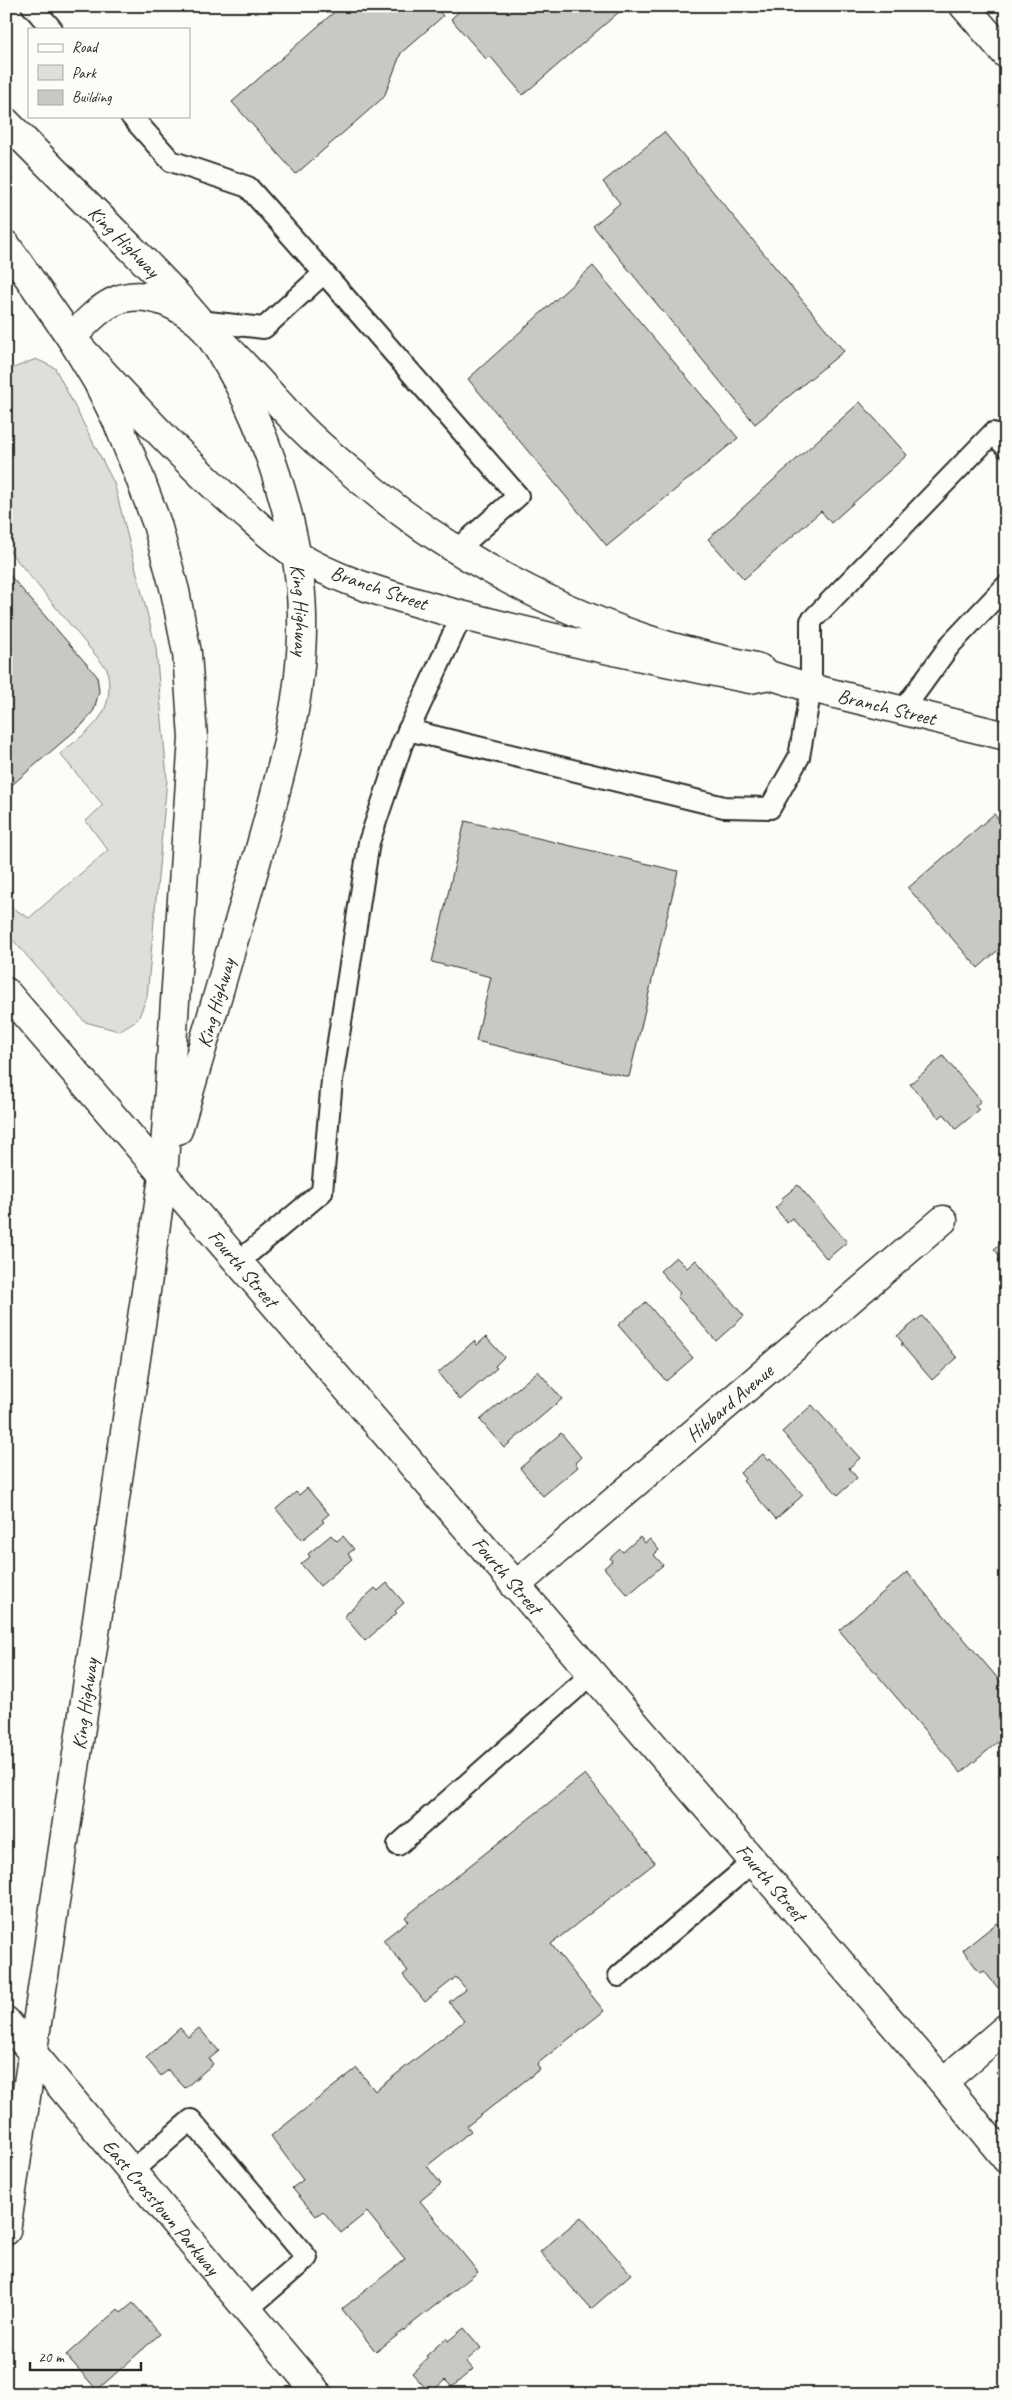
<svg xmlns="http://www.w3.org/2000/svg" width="1012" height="2400" font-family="Caveat,sans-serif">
	<rect width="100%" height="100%" fill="#fdfcf7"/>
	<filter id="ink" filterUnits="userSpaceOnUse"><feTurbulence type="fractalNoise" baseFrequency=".02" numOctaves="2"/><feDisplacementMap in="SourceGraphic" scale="10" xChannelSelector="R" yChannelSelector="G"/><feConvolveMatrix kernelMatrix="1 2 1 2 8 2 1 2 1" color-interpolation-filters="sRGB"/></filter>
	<g filter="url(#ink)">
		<!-- green -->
		<path fill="#dfdeda" stroke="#858482" d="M36,359L55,368L114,483L156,648L167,779L147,997L138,1019L119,1031L85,1022L6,932V904L29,918L108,850L86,821L103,805L60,754C92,727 116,716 107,669L6,547V371Z"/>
		<!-- building -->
		<g fill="#c9c8c4" stroke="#2b2b2b">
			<path d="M341,6H435L443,16L401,53L384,97L296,174L232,102Z"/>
			<path d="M465,6H626L523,95L490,56L486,59L451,19Z"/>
			<path d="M664,132L844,351L755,424L593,226L620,203L603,182Z"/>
			<path d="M593,266L738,438L607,546L468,379Z"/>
			<path d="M860,402L907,455L831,523L821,511L744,579L708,539Z"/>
			<path d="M6,571L97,676L99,691L94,710L83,724L6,790Z"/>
			<path d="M994,814L1006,828V943L978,968L908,888Z"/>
			<path d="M465,821L678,871L629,1077L476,1041L491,977L432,962Z"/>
			<path d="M1006,952V968L998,959Z"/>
			<path d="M943,1056L981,1101L975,1106L979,1110L956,1129L944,1114L939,1118L910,1084Z"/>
			<path d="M798,1185L847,1242L827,1259L792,1218L787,1222L775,1208L783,1201L781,1199Z"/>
			<path d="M1006,1239V1269L998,1260L1001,1257L994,1249Z"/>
			<path d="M676,1257L687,1268L696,1260L744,1316L716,1341L677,1296L680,1293L660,1271Z"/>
			<path d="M646,1302L693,1358L666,1381L618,1325Z"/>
			<path d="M922,1316L957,1358L932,1380L901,1344L903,1343L897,1336Z"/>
			<path d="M486,1337L504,1357L495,1366L497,1368L460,1400L438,1373L474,1341L477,1345Z"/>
			<path d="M538,1371L562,1399L504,1448L480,1420Z"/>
			<path d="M812,1405L860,1458L849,1468L857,1478L838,1495L782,1432Z"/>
			<path d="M561,1433L581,1457L575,1463L578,1467L543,1496L520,1468Z"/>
			<path d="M763,1454L768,1460L770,1458L803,1495L776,1519L743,1481L745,1479L740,1473Z"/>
			<path d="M307,1488L329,1514L322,1520L324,1522L302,1540L276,1509L296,1492L299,1495Z"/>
			<path d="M331,1535L337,1541L343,1536L354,1549L348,1554L352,1559L320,1586L301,1564L310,1557L308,1554Z"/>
			<path d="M640,1537L645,1543L650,1539L659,1550L654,1555L663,1565L628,1595L604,1568L612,1561L610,1558L620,1549L623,1552Z"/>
			<path d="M907,1572L1006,1688V1735L961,1773L839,1630Z"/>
			<path d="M387,1583L404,1603L395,1611L397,1613L365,1641L344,1616L375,1588L378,1591Z"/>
			<path d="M585,1774L655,1863L551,1944L604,2011L537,2064L540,2069L467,2126L471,2131L427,2166L441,2184L420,2201L478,2272L376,2352L342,2309L405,2259L367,2212L341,2233L323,2211L316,2216L292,2188L303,2180L271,2136L357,2068L375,2091L464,2021L449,2002L466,1989L456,1977L425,2002L403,1975L408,1971L383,1940L408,1921L405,1917Z"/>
			<path d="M997,1923L1004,1932L1006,1931V1981L998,1988L984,1971L980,1973L963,1950Z"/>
			<path d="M180,2028L188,2037L199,2028L219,2051L209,2059L213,2064L185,2088L168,2070L161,2076L146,2058Z"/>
			<path d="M1006,2065V2084L996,2073Z"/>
			<path d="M581,2217L631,2274L591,2309L540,2252Z"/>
			<path d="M133,2303L160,2334L97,2390L66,2355L118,2309L121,2313Z"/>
			<path d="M464,2328L481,2348L466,2361L473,2369L452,2387L445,2380L430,2393L412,2373L428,2358L426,2356L446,2338L448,2341Z"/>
		</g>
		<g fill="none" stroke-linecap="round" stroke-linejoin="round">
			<defs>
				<g id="service">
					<path d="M32,6L52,29"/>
					<path d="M131,116L171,161L248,187L324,273"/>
					<path d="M199,321L264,328L324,273L518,496L458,549"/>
					<path d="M903,710L950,645L1006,586"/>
					<path d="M408,730L724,807L770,808L799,757L811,688V621L993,433L1006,447"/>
					<path d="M237,1263L322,1192L332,1080L369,842L402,744L462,615"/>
					<path d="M398,1845L592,1674"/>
					<path d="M619,1976L753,1862"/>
					<path d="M132,2171L191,2120L307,2258L248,2309"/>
				</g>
				<g id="minor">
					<path d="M964,6L1006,54"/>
					<path id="s1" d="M6,992L943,2082L1006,2159"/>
					<path id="s2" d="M515,1586L943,1220"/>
					<path id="s3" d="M6,2021L318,2394"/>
					<path d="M943,2082L1006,2028"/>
				</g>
				<g id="tertiary">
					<path id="s4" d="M769,675L750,679C648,659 546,638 446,611C395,596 341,583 295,554C275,541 256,523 237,507C178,455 125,396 71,338C99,309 119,286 163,301C207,316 265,390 299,425C321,448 348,469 373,490C453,556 560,612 659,643C691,653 725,660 759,668L769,675L811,688L1006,736"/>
				</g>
				<g id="primary">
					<path id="s5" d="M6,122C45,161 83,200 122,239C148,265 176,292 199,321C257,397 300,520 302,615C304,702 277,787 254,870C229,957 204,1043 178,1130"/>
					<path d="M6,245L71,338L97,381L117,421L138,473L157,524L175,591L187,653L193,738L163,1177L6,2231"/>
				</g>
			</defs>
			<!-- service casing -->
			<use href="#service" stroke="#2b2b2b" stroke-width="24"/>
			<!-- minor casing -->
			<use href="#minor" stroke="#2b2b2b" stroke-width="31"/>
			<!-- tertiary casing -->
			<use href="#tertiary" stroke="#2b2b2b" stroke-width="31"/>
			<!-- primary casing -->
			<use href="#primary" stroke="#2b2b2b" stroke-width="31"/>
			<!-- service -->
			<use href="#service" stroke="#fdfcf7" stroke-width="20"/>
			<!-- minor -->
			<use href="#minor" stroke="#fdfcf7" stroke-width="28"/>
			<!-- tertiary -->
			<use href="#tertiary" stroke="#fdfcf7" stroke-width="28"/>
			<!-- primary -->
			<use href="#primary" stroke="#fdfcf7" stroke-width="28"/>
		</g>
	</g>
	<g text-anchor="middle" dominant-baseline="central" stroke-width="4" stroke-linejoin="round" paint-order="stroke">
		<!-- street labels -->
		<g font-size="20" fill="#2b2b2b" stroke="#fdfcf7">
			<text stroke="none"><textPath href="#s5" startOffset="168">King Highway</textPath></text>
			<text transform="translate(379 588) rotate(19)">Branch Street</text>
			<text stroke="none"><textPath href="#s5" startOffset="588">King Highway</textPath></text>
			<text stroke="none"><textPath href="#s4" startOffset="1759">Branch Street</textPath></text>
			<text transform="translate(216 1003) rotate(-74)">King Highway</text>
			<text stroke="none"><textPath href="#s1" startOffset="364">Fourth Street</textPath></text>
			<text stroke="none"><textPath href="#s2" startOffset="282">Hibbard Avenue</textPath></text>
			<text stroke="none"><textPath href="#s1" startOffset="769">Fourth Street</textPath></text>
			<text transform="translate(85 1704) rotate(-82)">King Highway</text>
			<text stroke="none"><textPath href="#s1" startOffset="1174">Fourth Street</textPath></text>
			<text stroke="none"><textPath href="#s3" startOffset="242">East Crosstown Parkway</textPath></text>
		</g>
	</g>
	<!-- margin -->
	<rect width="1012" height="2400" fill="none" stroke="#fdfcf7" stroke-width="25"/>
	<rect x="12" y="12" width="987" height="2375" fill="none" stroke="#2b2b2b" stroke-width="2" filter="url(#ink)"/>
	<!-- legend -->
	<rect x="28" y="28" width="162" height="90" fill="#fdfcf7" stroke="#a9a8a5"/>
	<rect x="38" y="44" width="25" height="8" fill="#fdfcf7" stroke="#a9a8a5"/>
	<text x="72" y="52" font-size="15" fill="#2b2b2b">Road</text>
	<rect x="38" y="65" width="25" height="15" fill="#dfdeda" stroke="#a9a8a5"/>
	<text x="72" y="78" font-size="15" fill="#2b2b2b">Park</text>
	<rect x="38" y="90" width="25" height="15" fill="#c9c8c4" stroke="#a9a8a5"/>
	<text x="72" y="102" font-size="15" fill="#2b2b2b">Building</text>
	<!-- scale -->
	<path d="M30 2362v8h111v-8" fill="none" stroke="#2b2b2b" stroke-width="2.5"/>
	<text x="38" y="2362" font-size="15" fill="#2b2b2b" stroke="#fdfcf7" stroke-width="4" paint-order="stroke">20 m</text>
</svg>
